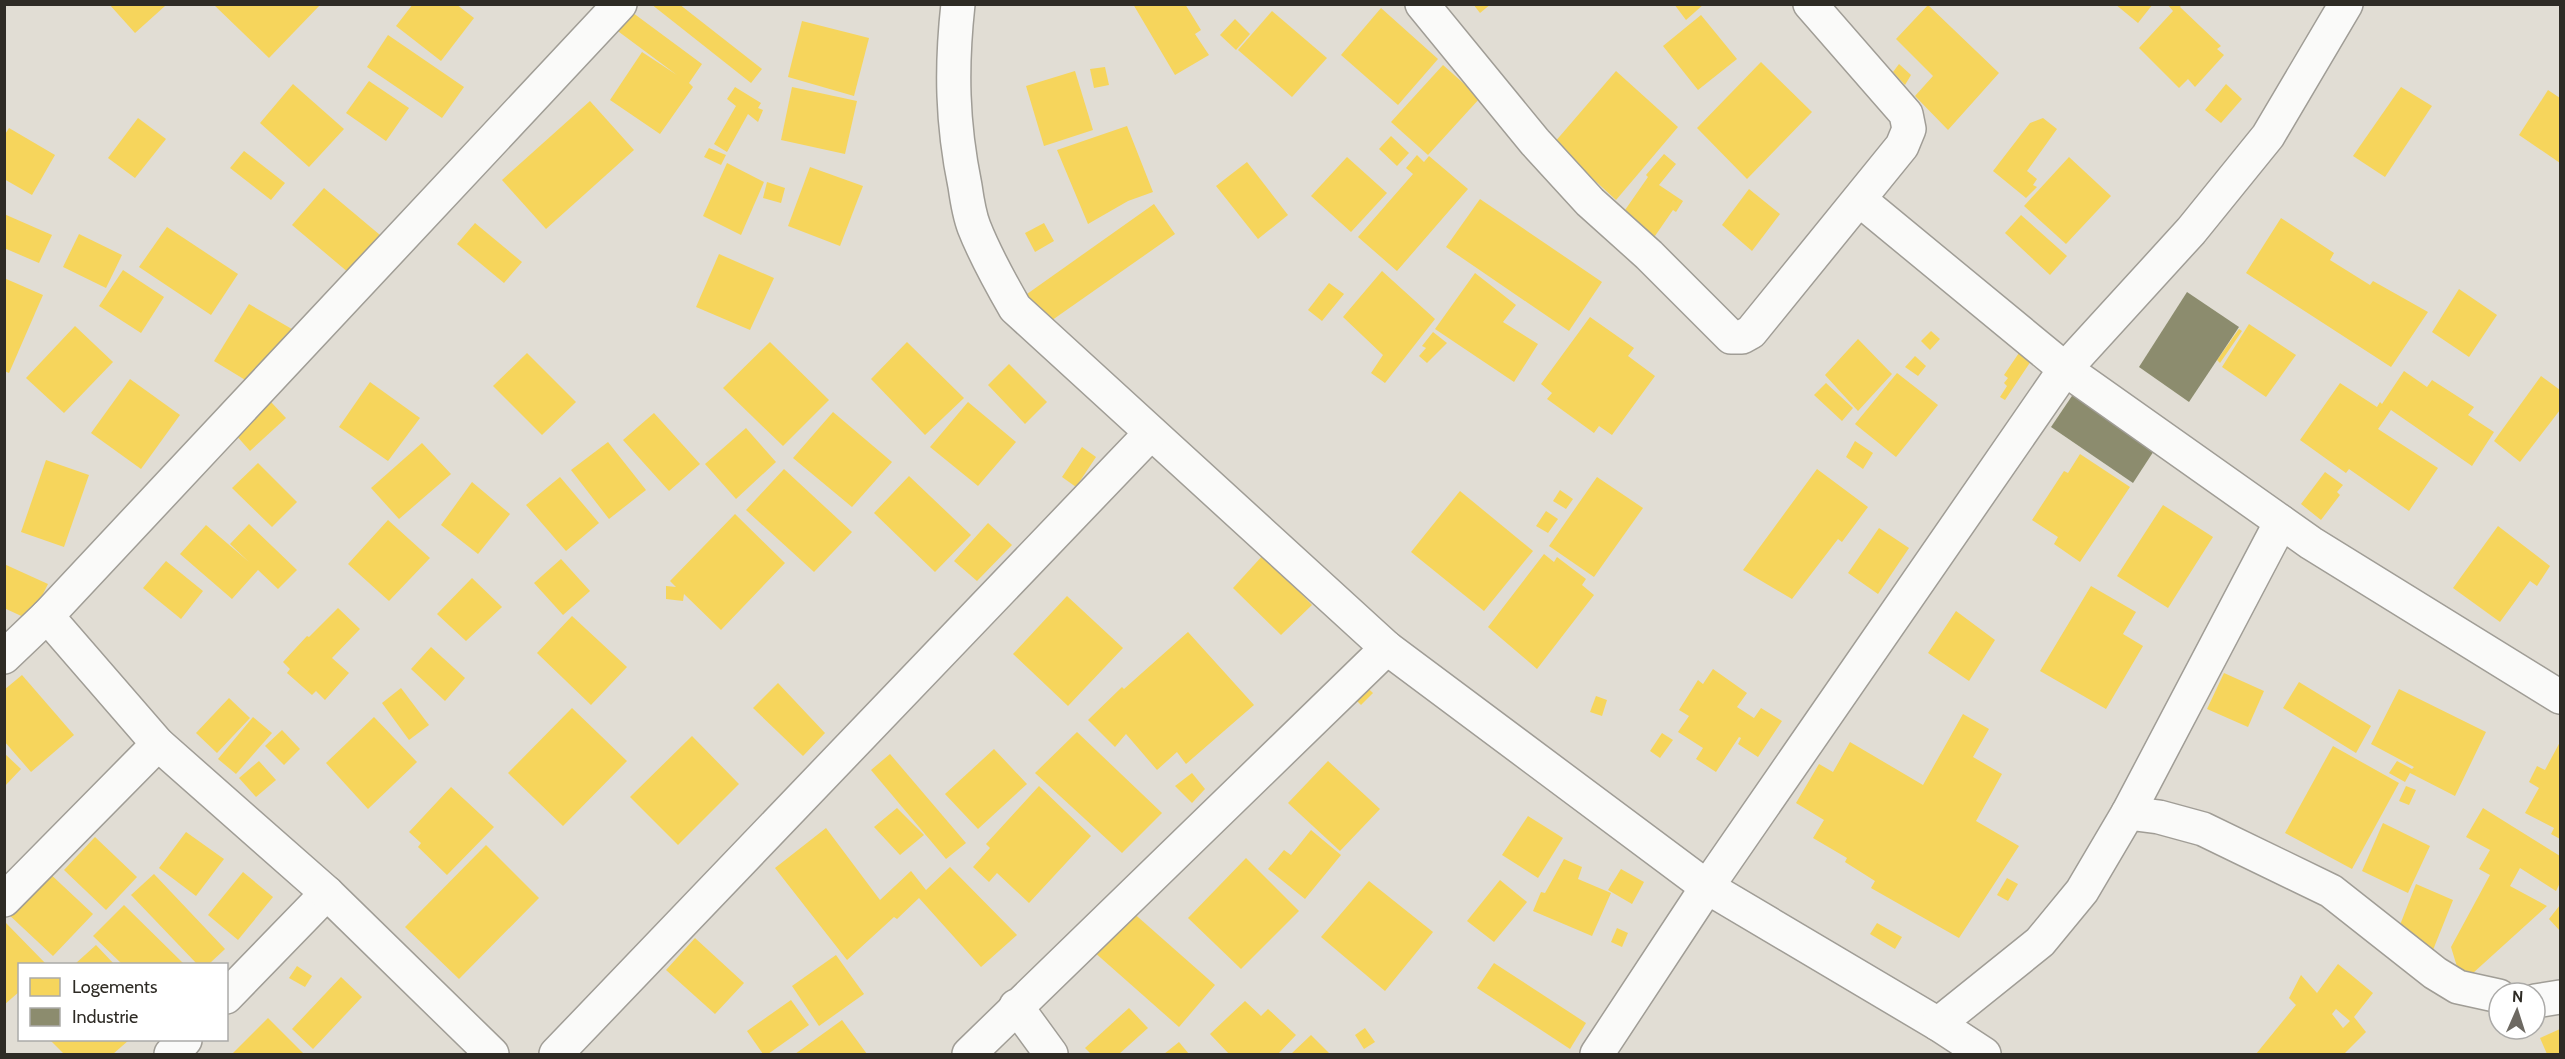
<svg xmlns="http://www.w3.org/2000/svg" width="2565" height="1059" font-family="Cabin,sans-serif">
	<rect width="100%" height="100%" fill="#e1ddd4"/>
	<!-- homes -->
	<g fill="#f6d55c" fill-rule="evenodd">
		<path d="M109,4H163L165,6L135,33Z"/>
		<path d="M213,4H321L269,58Z"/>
		<path d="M413,4H456L474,18L441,61L396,26Z"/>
		<path d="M651,4H679L762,69L751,83Z"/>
		<path d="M1133,4H1185L1201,30L1195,34L1209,55L1175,75Z"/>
		<path d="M1473,4H1491L1480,13Z"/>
		<path d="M1674,4H1704L1686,20Z"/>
		<path d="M2115,4H2153L2138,23Z"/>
		<path d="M2167,4H2182L2180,7L2221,46L2217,49L2224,55L2195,87L2188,79L2179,88L2139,48L2173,11Z"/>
		<path d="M1928,5L1999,73L1948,130L1915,96L1933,76L1896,39Z"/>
		<path d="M625,7L702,64L689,83L693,87L660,134L610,100L642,52L677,75L611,26Z"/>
		<path d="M1381,8L1438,59L1398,105L1341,55Z"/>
		<path d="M1272,11L1327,58L1292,97L1238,50Z"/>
		<path d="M1701,15L1737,59L1698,90L1663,46Z"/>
		<path d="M1235,19L1250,34L1236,50L1220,35Z"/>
		<path d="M802,21L869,38L854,96L788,77Z"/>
		<path d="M388,35L464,87L442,118L367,67Z"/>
		<path d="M1761,62L1812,112L1747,179L1697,128Z"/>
		<path d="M1899,64L1911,75L1905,85L1893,72Z"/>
		<path d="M1443,65L1480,98L1428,155L1391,122Z"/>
		<path d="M1105,67L1109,85L1094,88L1090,69Z"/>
		<path d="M1075,71L1093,130L1044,146L1026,86Z"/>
		<path d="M1616,71L1678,127L1616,200L1554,143Z"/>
		<path d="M369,81L409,108L386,141L346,113Z"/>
		<path d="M293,84L344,129L309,167L260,123Z"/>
		<path d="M2226,84L2242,99L2221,123L2205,110Z"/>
		<path d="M735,87L761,103L758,108L763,110L758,122L748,114L727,152L714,144L736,106L727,99Z"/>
		<path d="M792,87L857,101L845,154L781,140Z"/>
		<path d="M2401,87L2432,106L2385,177L2353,156Z"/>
		<path d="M2548,90L2560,98V163L2519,135Z"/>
		<path d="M590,101L634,150L546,229L502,180Z"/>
		<path d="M138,118L166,139L135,178L108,158Z"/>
		<path d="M2043,118L2057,129L2027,171L2037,179L2033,185L2037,187L2026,198L1993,171L2030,123Z"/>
		<path d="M1127,126L1153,192L1128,201L1088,224L1057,150Z"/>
		<path d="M9,128L55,155L32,195L4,179V136Z"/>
		<path d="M1391,136L1409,153L1397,166L1379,149Z"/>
		<path d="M709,148L726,155L721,165L704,157Z"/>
		<path d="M244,151L285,183L271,200L230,168Z"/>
		<path d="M1664,154L1676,164L1659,185L1683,201L1676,212L1673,210L1648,246L1616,223L1648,177L1646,175Z"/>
		<path d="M1417,155L1424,162L1429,156L1468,189L1397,271L1358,237L1413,174L1406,168Z"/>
		<path d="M1347,157L1387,193L1351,232L1311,196Z"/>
		<path d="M2069,157L2111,196L2066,244L2024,206Z"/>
		<path d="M1247,162L1288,215L1258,239L1216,186Z"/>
		<path d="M727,163L764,182L741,235L703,216Z"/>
		<path d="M810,167L863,186L840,246L788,226Z"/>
		<path d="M767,182L785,188L781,203L763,198Z"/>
		<path d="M324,188L380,235L349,273L292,225Z"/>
		<path d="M1749,189L1780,214L1752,251L1722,225Z"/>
		<path d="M1480,199L1602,282L1569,331L1446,247Z"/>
		<path d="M1154,204L1175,234L1048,323L1027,294Z"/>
		<path d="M4,214L52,235L39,263L4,248Z"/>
		<path d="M2021,215L2067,256L2050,275L2005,233Z"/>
		<path d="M2281,218L2334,253L2330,260L2370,285L2373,281L2428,312L2391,367L2246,273Z"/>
		<path d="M475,223L522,262L504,283L457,244Z"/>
		<path d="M1044,223L1054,241L1035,252L1025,233Z"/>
		<path d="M167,227L238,274L211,315L139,267Z"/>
		<path d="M79,234L122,255L106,288L63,267Z"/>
		<path d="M719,254L774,278L750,330L696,307Z"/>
		<path d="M123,270L164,297L141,333L99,306Z"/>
		<path d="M1382,271L1435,319L1385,383L1371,373L1383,355L1343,317Z"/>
		<path d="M1475,273L1516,305L1503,322L1538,344L1514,382L1435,329Z"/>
		<path d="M4,278L43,295L9,373L4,371Z"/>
		<path d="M1329,283L1344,294L1322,321L1308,310Z"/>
		<path d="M2459,289L2497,315L2469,357L2432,332Z"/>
		<path d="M249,304L297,332L262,390L214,361Z"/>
		<path d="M1590,317L1634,348L1628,356L1655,376L1612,435L1599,426L1594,433L1547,399L1552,393L1541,384Z"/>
		<path d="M2249,324L2296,355L2266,397L2222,367Z"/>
		<path d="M75,326L113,362L64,413L26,378Z"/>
		<path d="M2239,329L2242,331L2220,363L2217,360Z"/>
		<path d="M1931,331L1940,339L1930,350L1921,341Z"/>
		<path d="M1433,332L1447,343L1427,363L1419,356L1426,348L1422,346Z"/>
		<path d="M1858,339L1892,374L1858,411L1825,375Z"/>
		<path d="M770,342L829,400L783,446L723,388Z"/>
		<path d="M907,342L964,398L925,435L871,379Z"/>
		<path d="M2023,347L2035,355L2005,400L2000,397L2007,386L2004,383L2008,378L2004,375Z"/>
		<path d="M527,353L576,402L542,435L493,386Z"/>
		<path d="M1915,356L1926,366L1918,376L1905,367Z"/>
		<path d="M1009,364L1047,402L1025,424L988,385Z"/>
		<path d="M2404,371L2427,387L2432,380L2474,407L2468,415L2494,432L2472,466L2391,410L2378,429L2438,468L2409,511L2349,469L2346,473L2300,440L2340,383L2377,407L2380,402L2382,404Z"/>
		<path d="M1897,373L1938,405L1896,457L1855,424Z"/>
		<path d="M2541,376L2560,390V410L2520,462L2494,441Z"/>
		<path d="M130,379L180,415L141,469L91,433Z"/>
		<path d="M370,382L420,418L388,461L339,427Z"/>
		<path d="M1826,383L1853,408L1842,421L1814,395Z"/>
		<path d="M271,402L286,418L250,451L235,434Z"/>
		<path d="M968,402L1016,442L978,486L930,447Z"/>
		<path d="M833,412L892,462L852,507L793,458Z"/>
		<path d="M654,413L700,464L669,491L623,440Z"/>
		<path d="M746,428L776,462L736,499L705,464Z"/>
		<path d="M1855,441L1873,453L1863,469L1846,457Z"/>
		<path d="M608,442L646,490L609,519L571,470Z"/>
		<path d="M422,443L451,474L399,519L371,488Z"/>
		<path d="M1082,447L1096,457L1076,487L1062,477Z"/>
		<path d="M2080,454L2130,487L2080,562L2054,544L2058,537L2032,520L2064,471L2068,473Z"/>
		<path d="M46,460L89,475L64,547L21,532Z"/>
		<path d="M258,463L297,502L272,527L232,488Z"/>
		<path d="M784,469L852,532L814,572L746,510Z"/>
		<path d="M1817,469L1868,507L1842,542L1838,539L1792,599L1743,570Z"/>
		<path d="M2325,472L2343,485L2337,492L2340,495L2321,520L2301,504Z"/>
		<path d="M909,476L971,535L935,572L874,513Z"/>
		<path d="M560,477L599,523L566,551L526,505Z"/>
		<path d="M1597,477L1643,508L1594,577L1549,546Z"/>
		<path d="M472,482L510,514L478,554L441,525Z"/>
		<path d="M1560,490L1573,499L1566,509L1553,501Z"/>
		<path d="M1460,491L1533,551L1484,611L1411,552Z"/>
		<path d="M2163,505L2213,537L2168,608L2117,576Z"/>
		<path d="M1546,511L1558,519L1548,533L1536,526Z"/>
		<path d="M735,514L785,563L721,630L684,594L683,601L666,599V586L676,587L670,581Z"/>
		<path d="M388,520L430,558L389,601L348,564Z"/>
		<path d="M988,523L1012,545L977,581L954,561Z"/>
		<path d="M249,524L297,570L278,589L258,570L232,599L180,554L206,525L249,562L230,544Z"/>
		<path d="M2498,526L2550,566L2537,586L2530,581L2500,622L2453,588Z"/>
		<path d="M1879,528L1909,548L1878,594L1848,573Z"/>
		<path d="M1264,554L1312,605L1281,635L1233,588Z"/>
		<path d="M1544,554L1554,562L1557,557L1586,579L1582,585L1594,595L1537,669L1488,627Z"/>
		<path d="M561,559L590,591L563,615L534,583Z"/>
		<path d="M166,561L203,591L181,619L143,588Z"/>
		<path d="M4,564L48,584L30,620L4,608Z"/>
		<path d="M472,578L502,607L466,641L437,614Z"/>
		<path d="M2091,586L2136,612L2123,634L2143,646L2106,709L2040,671Z"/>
		<path d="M1067,596L1123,648L1068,706L1013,654Z"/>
		<path d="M338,608L360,629L332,658L349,673L325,700L316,691L312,695L287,673L290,669L283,662L307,636L309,637Z"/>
		<path d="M1956,611L1995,640L1969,681L1928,653Z"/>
		<path d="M572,616L627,667L591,705L537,653Z"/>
		<path d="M1188,632L1254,705L1186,764L1177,752L1157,770L1126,734L1115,747L1088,720L1122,687L1124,689Z"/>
		<path d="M431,647L465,678L445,701L411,669Z"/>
		<path d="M1713,669L1747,693L1737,707L1754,718L1761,708L1782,721L1758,757L1738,744L1741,738L1739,737L1716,772L1696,759L1703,748L1678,732L1689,716L1679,710L1698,680L1703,684Z"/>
		<path d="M2224,673L2264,691L2248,727L2207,709Z"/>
		<path d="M22,675L74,735L31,772L4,741V690Z"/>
		<path d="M1360,681L1373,693L1361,705L1350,694Z"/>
		<path d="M2299,682L2371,726L2356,753L2283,708Z"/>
		<path d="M778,683L825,733L803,756L753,708Z"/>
		<path d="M401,688L429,725L409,740L382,703Z"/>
		<path d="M2399,689L2486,732L2455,796L2410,773L2405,782L2389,773L2397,761L2412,769L2414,767L2371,744Z"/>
		<path d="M1596,696L1607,700L1602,716L1590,712Z"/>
		<path d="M229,698L250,718L217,753L196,733Z"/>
		<path d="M572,708L627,761L563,826L508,773Z"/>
		<path d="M1963,714L1989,729L1973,757L2002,774L1976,821L2019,846L1959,938L1871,888L1875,881L1845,862L1847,858L1813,838L1824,820L1796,803L1819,764L1833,772L1850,742L1923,785Z"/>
		<path d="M253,717L272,733L236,774L218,759Z"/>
		<path d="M374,717L417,762L368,809L326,763Z"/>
		<path d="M282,730L300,749L284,765L265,746Z"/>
		<path d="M1077,732L1162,813L1122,853L1035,773Z"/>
		<path d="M1662,733L1673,740L1660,758L1650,751Z"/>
		<path d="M692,736L739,784L678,845L630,797Z"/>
		<path d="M2560,742V839L2551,834L2554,828L2525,813L2539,788L2529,782L2537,766L2545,770Z"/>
		<path d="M2333,746L2399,783L2352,869L2285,833Z"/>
		<path d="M994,749L1027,784L978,829L945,794Z"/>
		<path d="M4,753L21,769L4,787Z"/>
		<path d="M890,754L966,843L946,859L871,770Z"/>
		<path d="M259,761L276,780L256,797L239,778Z"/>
		<path d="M1328,761L1380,809L1340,851L1288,803Z"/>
		<path d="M1192,773L1205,789L1192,803L1175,786Z"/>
		<path d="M1039,786L1091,836L1029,903L997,873L989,882L973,867L990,848L986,844Z"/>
		<path d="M2406,786L2416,790L2409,805L2399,801Z"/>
		<path d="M451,787L494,827L447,875L418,847L421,843L409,832Z"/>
		<path d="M897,808L924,835L900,855L874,827Z"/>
		<path d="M2483,808L2560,856V883L2556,891L2520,868L2510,886L2547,906L2462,983L2451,947L2490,875L2479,869L2490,850L2466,837Z"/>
		<path d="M1528,816L1563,838L1538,878L1502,855Z"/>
		<path d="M2383,823L2430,846L2408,893L2362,871Z"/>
		<path d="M826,828L880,900L911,871L926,890L950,867L1017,935L981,967L919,898L897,919L894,917L847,960L775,868Z"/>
		<path d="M1311,830L1341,855L1305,899L1268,869L1284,850L1291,855Z"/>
		<path d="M186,832L224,859L196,896L159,868Z"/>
		<path d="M95,837L137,877L106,910L64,870Z"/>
		<path d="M486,845L539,898L459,979L405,927Z"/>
		<path d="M1246,858L1299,911L1241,969L1188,918Z"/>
		<path d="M1564,859L1582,867L1578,879L1611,893L1592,936L1533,911L1541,892L1545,893Z"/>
		<path d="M1621,869L1644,882L1632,904L1608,890Z"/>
		<path d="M46,870L93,914L53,956L6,912Z"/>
		<path d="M243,872L273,897L238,940L208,915Z"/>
		<path d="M154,874L225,949L209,964H197L131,895Z"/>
		<path d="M2007,878L2018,884L2008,901L1997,895Z"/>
		<path d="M1500,880L1527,902L1494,942L1467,921Z"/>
		<path d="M1369,881L1433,932L1385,991L1321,937Z"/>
		<path d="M2416,884L2453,900L2433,950L2398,930Z"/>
		<path d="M124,905L184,964H122L93,936Z"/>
		<path d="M2560,905V931L2549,919Z"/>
		<path d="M1130,910L1215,985L1179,1027L1093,951Z"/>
		<path d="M6,923L46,964H20V991L4,1005Z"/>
		<path d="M1877,923L1902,937L1895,949L1870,934Z"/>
		<path d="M1617,928L1628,933L1622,947L1611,942Z"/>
		<path d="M695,938L744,983L715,1014L666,970Z"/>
		<path d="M96,945L114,964H75Z"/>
		<path d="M836,955L864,994L819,1026L792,986Z"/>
		<path d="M1494,963L1586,1023L1570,1049L1477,988Z"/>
		<path d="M2338,964L2373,993L2354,1017L2366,1032L2344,1054H2256L2296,1005L2289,998L2301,975L2317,993ZM2336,1009L2350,1021L2343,1028L2332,1014Z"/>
		<path d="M297,966L312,976L305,987L289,978Z"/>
		<path d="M341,977L362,997L313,1049L292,1029Z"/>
		<path d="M791,1000L809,1025L768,1054H763L747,1031Z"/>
		<path d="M1245,1001L1261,1016L1268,1009L1296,1035L1278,1054H1229L1210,1034Z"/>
		<path d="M1129,1008L1148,1028L1119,1054H1091L1085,1048Z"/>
		<path d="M268,1018L304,1054H232Z"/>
		<path d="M842,1020L867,1054H795Z"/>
		<path d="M1365,1028L1375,1042L1364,1049L1355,1035Z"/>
		<path d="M2560,1029V1054H2547L2540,1038Z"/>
		<path d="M1311,1035L1330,1054H1291Z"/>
		<path d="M50,1040H129L113,1054H64Z"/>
		<path d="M1179,1042L1189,1054H1164Z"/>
	</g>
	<!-- industry -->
	<g fill="#8c8c6e">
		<path d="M2187,292L2239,327L2189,402L2139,367Z"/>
		<path d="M2080,384L2161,440L2133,483L2051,427Z"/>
	</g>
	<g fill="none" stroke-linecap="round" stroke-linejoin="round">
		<defs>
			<g id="minor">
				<path d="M958,4C951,68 952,123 965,186C967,200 969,214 974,227C985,255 1000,282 1015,308L1387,648L1707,887L1938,1024L1984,1054"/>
				<path d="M1422,4L1535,142L1590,202L1649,255L1731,337H1742L1751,332L1902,146L1909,129L1906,114L1810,4"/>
				<path d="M1860,200L2065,369L2311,543L2560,697"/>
				<path d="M4,657L47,616"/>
				<path d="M2128,813L2281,522"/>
				<path d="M4,900L158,744"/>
				<path d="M226,997L327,893"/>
				<path d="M2535,1001L2560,997"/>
				<path d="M1016,1006L1051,1054"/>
				<path d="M1938,1024L2040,942L2082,891L2128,813L2159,817L2203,829L2331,891L2435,973L2458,987L2499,996"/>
				<path d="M171,1054L185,1040"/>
				<path d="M492,1054L327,893L158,744L47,616L620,4"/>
				<path d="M556,1054L1151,433"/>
				<path d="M969,1054L1387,648"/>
				<path d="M1597,1054L1707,887L2065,369L2191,231L2268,136L2346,4"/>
			</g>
		</defs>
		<!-- minor casing -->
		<use href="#minor" stroke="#a09d96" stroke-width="36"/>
		<!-- minor -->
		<use href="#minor" stroke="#fafaf9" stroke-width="33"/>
	</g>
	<!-- border -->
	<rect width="2565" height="1059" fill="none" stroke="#2e2b25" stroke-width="12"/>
	<!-- legend -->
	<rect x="18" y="963" width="210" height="78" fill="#ffffff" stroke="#abaaa8" stroke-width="1.5"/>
	<rect x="30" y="978" width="30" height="18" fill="#f6d55c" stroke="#abaaa8" stroke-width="1.5"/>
	<text x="72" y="993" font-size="18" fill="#2e2b25">Logements</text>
	<rect x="30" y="1008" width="30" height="18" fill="#8c8c6e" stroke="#abaaa8" stroke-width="1.5"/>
	<text x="72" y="1023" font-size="18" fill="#2e2b25">Industrie</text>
	<!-- north arrow -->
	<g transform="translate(2517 1011) rotate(3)"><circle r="28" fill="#ffffff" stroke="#abaaa8" stroke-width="1.5"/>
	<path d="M0-4.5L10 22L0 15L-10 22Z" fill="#6d6962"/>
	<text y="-9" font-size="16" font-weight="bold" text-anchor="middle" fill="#2e2b25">N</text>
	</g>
</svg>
